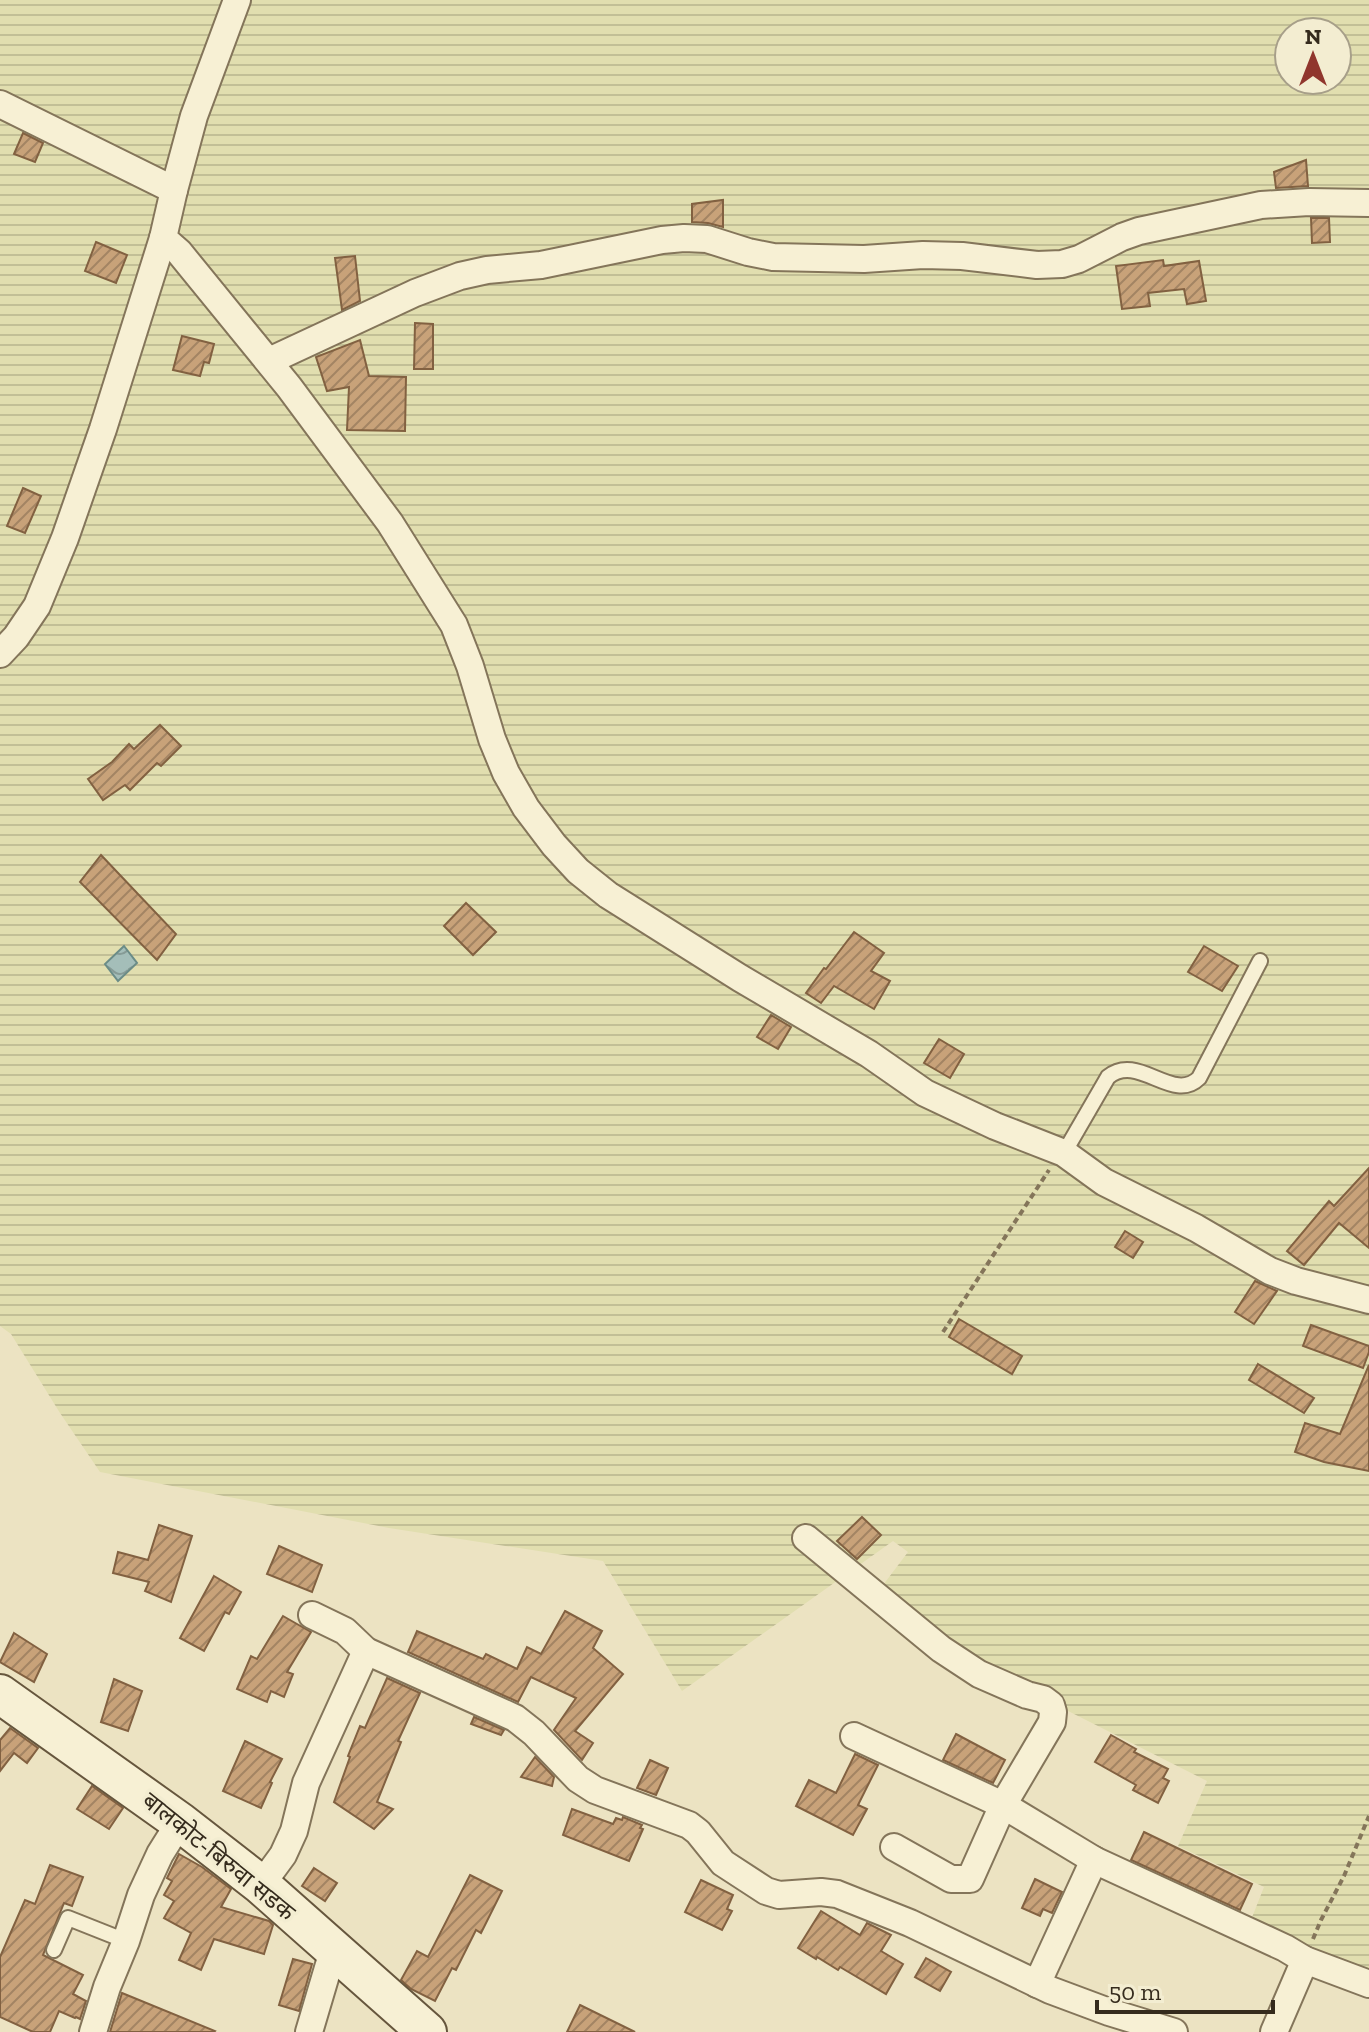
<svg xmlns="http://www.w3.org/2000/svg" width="1369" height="2032" font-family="'Zilla Slab','Noto Sans Devanagari',serif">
	<defs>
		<pattern id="farmland-rules" width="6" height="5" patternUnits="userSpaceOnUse" patternTransform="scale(2)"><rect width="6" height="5" fill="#e1deaf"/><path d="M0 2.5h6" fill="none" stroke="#c2bf96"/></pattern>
		<pattern id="water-waves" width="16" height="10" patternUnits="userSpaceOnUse" patternTransform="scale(2)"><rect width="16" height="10" fill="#a4beb9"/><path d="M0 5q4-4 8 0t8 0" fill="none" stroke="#869b96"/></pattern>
		<pattern id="building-hatch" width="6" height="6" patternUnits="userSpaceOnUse" patternTransform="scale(2)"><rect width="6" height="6" fill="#c8a279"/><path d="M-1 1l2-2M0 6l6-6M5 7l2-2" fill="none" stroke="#a38463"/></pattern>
	</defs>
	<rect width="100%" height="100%" fill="#ece3c2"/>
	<!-- farmland -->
	<path fill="url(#farmland-rules)" fill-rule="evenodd" d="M0,0H1369V1975L1249,1925L1264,1887L1178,1846L1207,1781L975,1664L880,1589L908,1552L893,1541L682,1691L603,1561L389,1528L100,1472L60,1413L11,1334L0,1326ZM1289,32H1337V80H1289Z"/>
	<!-- water -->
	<path fill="url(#water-waves)" stroke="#6b8c87" stroke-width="2" d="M124,946L137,963L118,981L105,964Z"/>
	<!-- building -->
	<g fill="url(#building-hatch)" stroke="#826141" stroke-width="2">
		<path d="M23,133L43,143L35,162L14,154Z"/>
		<path d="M1306,160L1308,186L1276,188L1274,172Z"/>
		<path d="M723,200V227L708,223L692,222V204Z"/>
		<path d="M1311,218H1329L1330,242L1312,243Z"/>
		<path d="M96,242L127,255L116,283L85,271Z"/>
		<path d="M355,256L360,301L342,310L335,258Z"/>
		<path d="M1163,260L1164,266L1199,261L1206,301L1187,304L1184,289L1148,293L1150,306L1122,309L1116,266Z"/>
		<path d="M415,323L433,324V369H414Z"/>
		<path d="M182,336L214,344L209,363L204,362L200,376L173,370Z"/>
		<path d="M360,340L369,376L406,377L405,431L347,430L349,387L327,391L316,357Z"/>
		<path d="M23,488L41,496L25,533L7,526Z"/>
		<path d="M160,725L181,746L161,766L157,763L130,790L125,785L103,800L88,779L112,762L129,744L134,749Z"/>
		<path d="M101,855L176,934L157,960L80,882Z"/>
		<path d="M466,903L496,932L473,955L444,926Z"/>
		<path d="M854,932L884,953L871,971L890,981L874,1009L834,986L821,1003L806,993L824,968L826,969Z"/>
		<path d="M1204,946L1238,966L1222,991L1188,972Z"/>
		<path d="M771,1015L791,1027L778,1049L757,1037Z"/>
		<path d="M939,1039L964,1054L950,1078L924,1063Z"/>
		<path d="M1369,1168V1248L1339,1223L1304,1265L1287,1251L1329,1201L1334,1206Z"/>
		<path d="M1125,1231L1143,1242L1133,1258L1115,1247Z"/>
		<path d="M1255,1281L1277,1291L1254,1324L1235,1312Z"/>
		<path d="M959,1319L1022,1356L1012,1374L949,1337Z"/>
		<path d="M1311,1325L1369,1346V1352L1363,1368L1303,1346Z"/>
		<path d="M1258,1364L1314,1398L1304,1413L1249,1380Z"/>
		<path d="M1369,1365V1471L1324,1462L1295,1452L1305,1423L1340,1434Z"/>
		<path d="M862,1517L881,1535L857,1559L837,1541Z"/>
		<path d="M159,1525L192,1536L171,1602L145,1591L149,1582L113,1573L118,1552L148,1560Z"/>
		<path d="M279,1546L322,1565L312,1592L267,1574Z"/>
		<path d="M214,1576L241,1592L229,1614L225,1612L204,1651L180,1638Z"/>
		<path d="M565,1611L602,1631L593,1648L623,1674L575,1731L593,1743L582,1760L554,1730L576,1698L531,1677L518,1702L408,1652L417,1631L483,1659L486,1654L517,1669L527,1647L541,1654Z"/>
		<path d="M283,1616L311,1632L287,1672L293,1674L284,1697L271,1691L267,1702L237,1689L251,1656L257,1659Z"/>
		<path d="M14,1633L47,1654L34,1682L0,1662Z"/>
		<path d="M387,1678L420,1693L398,1741L401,1742L377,1802L393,1809L374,1829L334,1802L350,1757L348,1756L360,1726L365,1728Z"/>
		<path d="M114,1679L142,1691L128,1731L101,1722Z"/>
		<path d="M474,1717L504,1730L501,1735L471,1724Z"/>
		<path d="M10,1728L38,1748L27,1763L14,1753L0,1771V1740Z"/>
		<path d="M956,1734L1005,1760L993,1783L943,1760Z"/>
		<path d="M1111,1735L1136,1749L1134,1752L1168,1769L1163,1778L1169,1781L1158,1803L1133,1790L1136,1785L1095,1762Z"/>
		<path d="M245,1741L282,1759L270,1782L272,1783L261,1808L223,1791Z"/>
		<path d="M855,1754L878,1765L858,1805L867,1809L853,1835L796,1806L809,1780L836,1793Z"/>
		<path d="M535,1757L554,1777L552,1786L521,1777Z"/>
		<path d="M650,1760L668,1768L656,1795L637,1788Z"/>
		<path d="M92,1786L123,1808L109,1829L77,1809Z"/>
		<path d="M572,1809L613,1824L616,1818L622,1820L623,1817L642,1825L640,1828L643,1829L629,1861L563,1835Z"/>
		<path d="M1144,1832L1252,1884L1240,1910L1131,1860Z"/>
		<path d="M179,1854L202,1867L231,1889L221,1907L269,1921L273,1925L264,1954L214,1939L201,1970L179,1960L191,1933L164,1918L174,1901L164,1895L172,1881L167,1878Z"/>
		<path d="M50,1865L83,1877L72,1906L64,1903L43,1955L83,1975L73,1994L86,2001L80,2019L76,2017L75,2018L59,2011L50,2032H33L0,2017V1957L25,1900L35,1904Z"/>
		<path d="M314,1868L337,1883L325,1901L302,1886Z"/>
		<path d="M470,1875L502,1891L481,1933L476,1930L456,1970L452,1968L435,2001L411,1989L401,1980L417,1951L428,1957Z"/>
		<path d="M1035,1879L1062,1892L1052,1913L1043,1909L1040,1916L1022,1908Z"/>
		<path d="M701,1880L733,1895L727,1909L732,1911L722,1930L685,1912Z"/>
		<path d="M821,1911L860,1935L867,1923L891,1935L881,1951L903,1964L886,1994L840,1967L838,1970L817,1957L816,1959L798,1948Z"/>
		<path d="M926,1958L951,1972L940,1991L915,1977Z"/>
		<path d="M293,1959L312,1964L299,2011L279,2005Z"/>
		<path d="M122,1993L215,2031L214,2032H110Z"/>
		<path d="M580,2005L635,2032H567Z"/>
	</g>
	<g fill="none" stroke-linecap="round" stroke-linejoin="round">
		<defs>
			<g id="lane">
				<path d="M1064,1153L1108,1077C1138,1052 1173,1104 1199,1078L1260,961"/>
				<path d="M54,1950L68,1918L126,1941"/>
			</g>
			<g id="street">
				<path d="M0,104L174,190L163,238L179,252L289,387L390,523L454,625L470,666L492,739L506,773L526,808L554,845L578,871L608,895L740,978L869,1054L925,1093L995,1126L1064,1153L1104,1182L1196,1228L1270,1271L1296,1281L1369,1300"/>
				<path d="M174,190L194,116L237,0"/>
				<path d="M269,361L415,293L460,276L487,270L541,265L662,240L684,238L707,239L748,252L773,257L864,259L923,255L962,256L1037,265L1062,264L1079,259L1122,237L1139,231L1261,205L1309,202L1369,203"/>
				<path d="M0,654L16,637L37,606L65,538L103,429L163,238"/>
				<path d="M806,1538L941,1649L979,1674L1027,1695L1043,1699L1051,1705L1053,1712L1052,1722L1003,1805L970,1879H951L894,1847"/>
				<path d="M312,1615L345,1631L366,1651L515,1718L534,1733L578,1779L595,1790L689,1825L698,1832L723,1863L766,1891L779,1895L821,1892L837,1894L910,1923L1050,1990L1109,2012L1174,2032"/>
				<path d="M854,1736L1003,1805L1094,1860L1285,1948L1305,1960L1369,1984"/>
				<path d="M261,1885L283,1855L294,1831L306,1783L366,1651"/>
				<path d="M1037,1984L1094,1860"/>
				<path d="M93,2032L107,1987L126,1941L141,1895L160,1854L180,1822"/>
				<path d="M309,2032L333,1951"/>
				<path d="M1274,2032L1305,1960"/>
			</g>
			<path id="secondary" d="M0,1694L180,1822L261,1885L427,2032"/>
		</defs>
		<!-- lane casing -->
		<use href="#lane" stroke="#84755a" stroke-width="18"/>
		<!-- street casing -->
		<use href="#street" stroke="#84755a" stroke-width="30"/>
		<!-- secondary casing -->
		<use href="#secondary" stroke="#66563d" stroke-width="42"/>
		<!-- path -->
		<g stroke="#84755a" stroke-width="4" stroke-dasharray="6 4" stroke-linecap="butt">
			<path d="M943,1332L1049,1170"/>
			<path d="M1313,1939L1321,1920L1344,1876L1369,1816"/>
		</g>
		<!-- lane -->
		<use href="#lane" stroke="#f7f0d4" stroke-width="14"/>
		<!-- street -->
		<use href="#street" stroke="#f7f0d4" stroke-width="26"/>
		<!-- secondary -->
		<use href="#secondary" stroke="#f7f0d4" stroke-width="38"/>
	</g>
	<g text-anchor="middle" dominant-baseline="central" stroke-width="7" stroke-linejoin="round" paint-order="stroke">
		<!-- street labels -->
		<g font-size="24" fill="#352b1d" stroke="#f3edd1">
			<text transform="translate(219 1856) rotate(39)">बालकोट-बिरुवा सडक</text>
		</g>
	</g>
	<!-- north arrow -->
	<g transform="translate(1313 56)"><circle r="38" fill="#f3edd1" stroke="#a79f89" stroke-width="2"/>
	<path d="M0-6L14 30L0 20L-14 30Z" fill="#90362d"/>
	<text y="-12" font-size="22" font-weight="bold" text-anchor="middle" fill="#352b1d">N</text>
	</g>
	<!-- scale -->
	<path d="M1097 2000v12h176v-12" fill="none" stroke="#352b1d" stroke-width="4"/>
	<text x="1109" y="2000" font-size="24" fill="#352b1d" stroke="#f3edd1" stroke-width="6" paint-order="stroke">50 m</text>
</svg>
